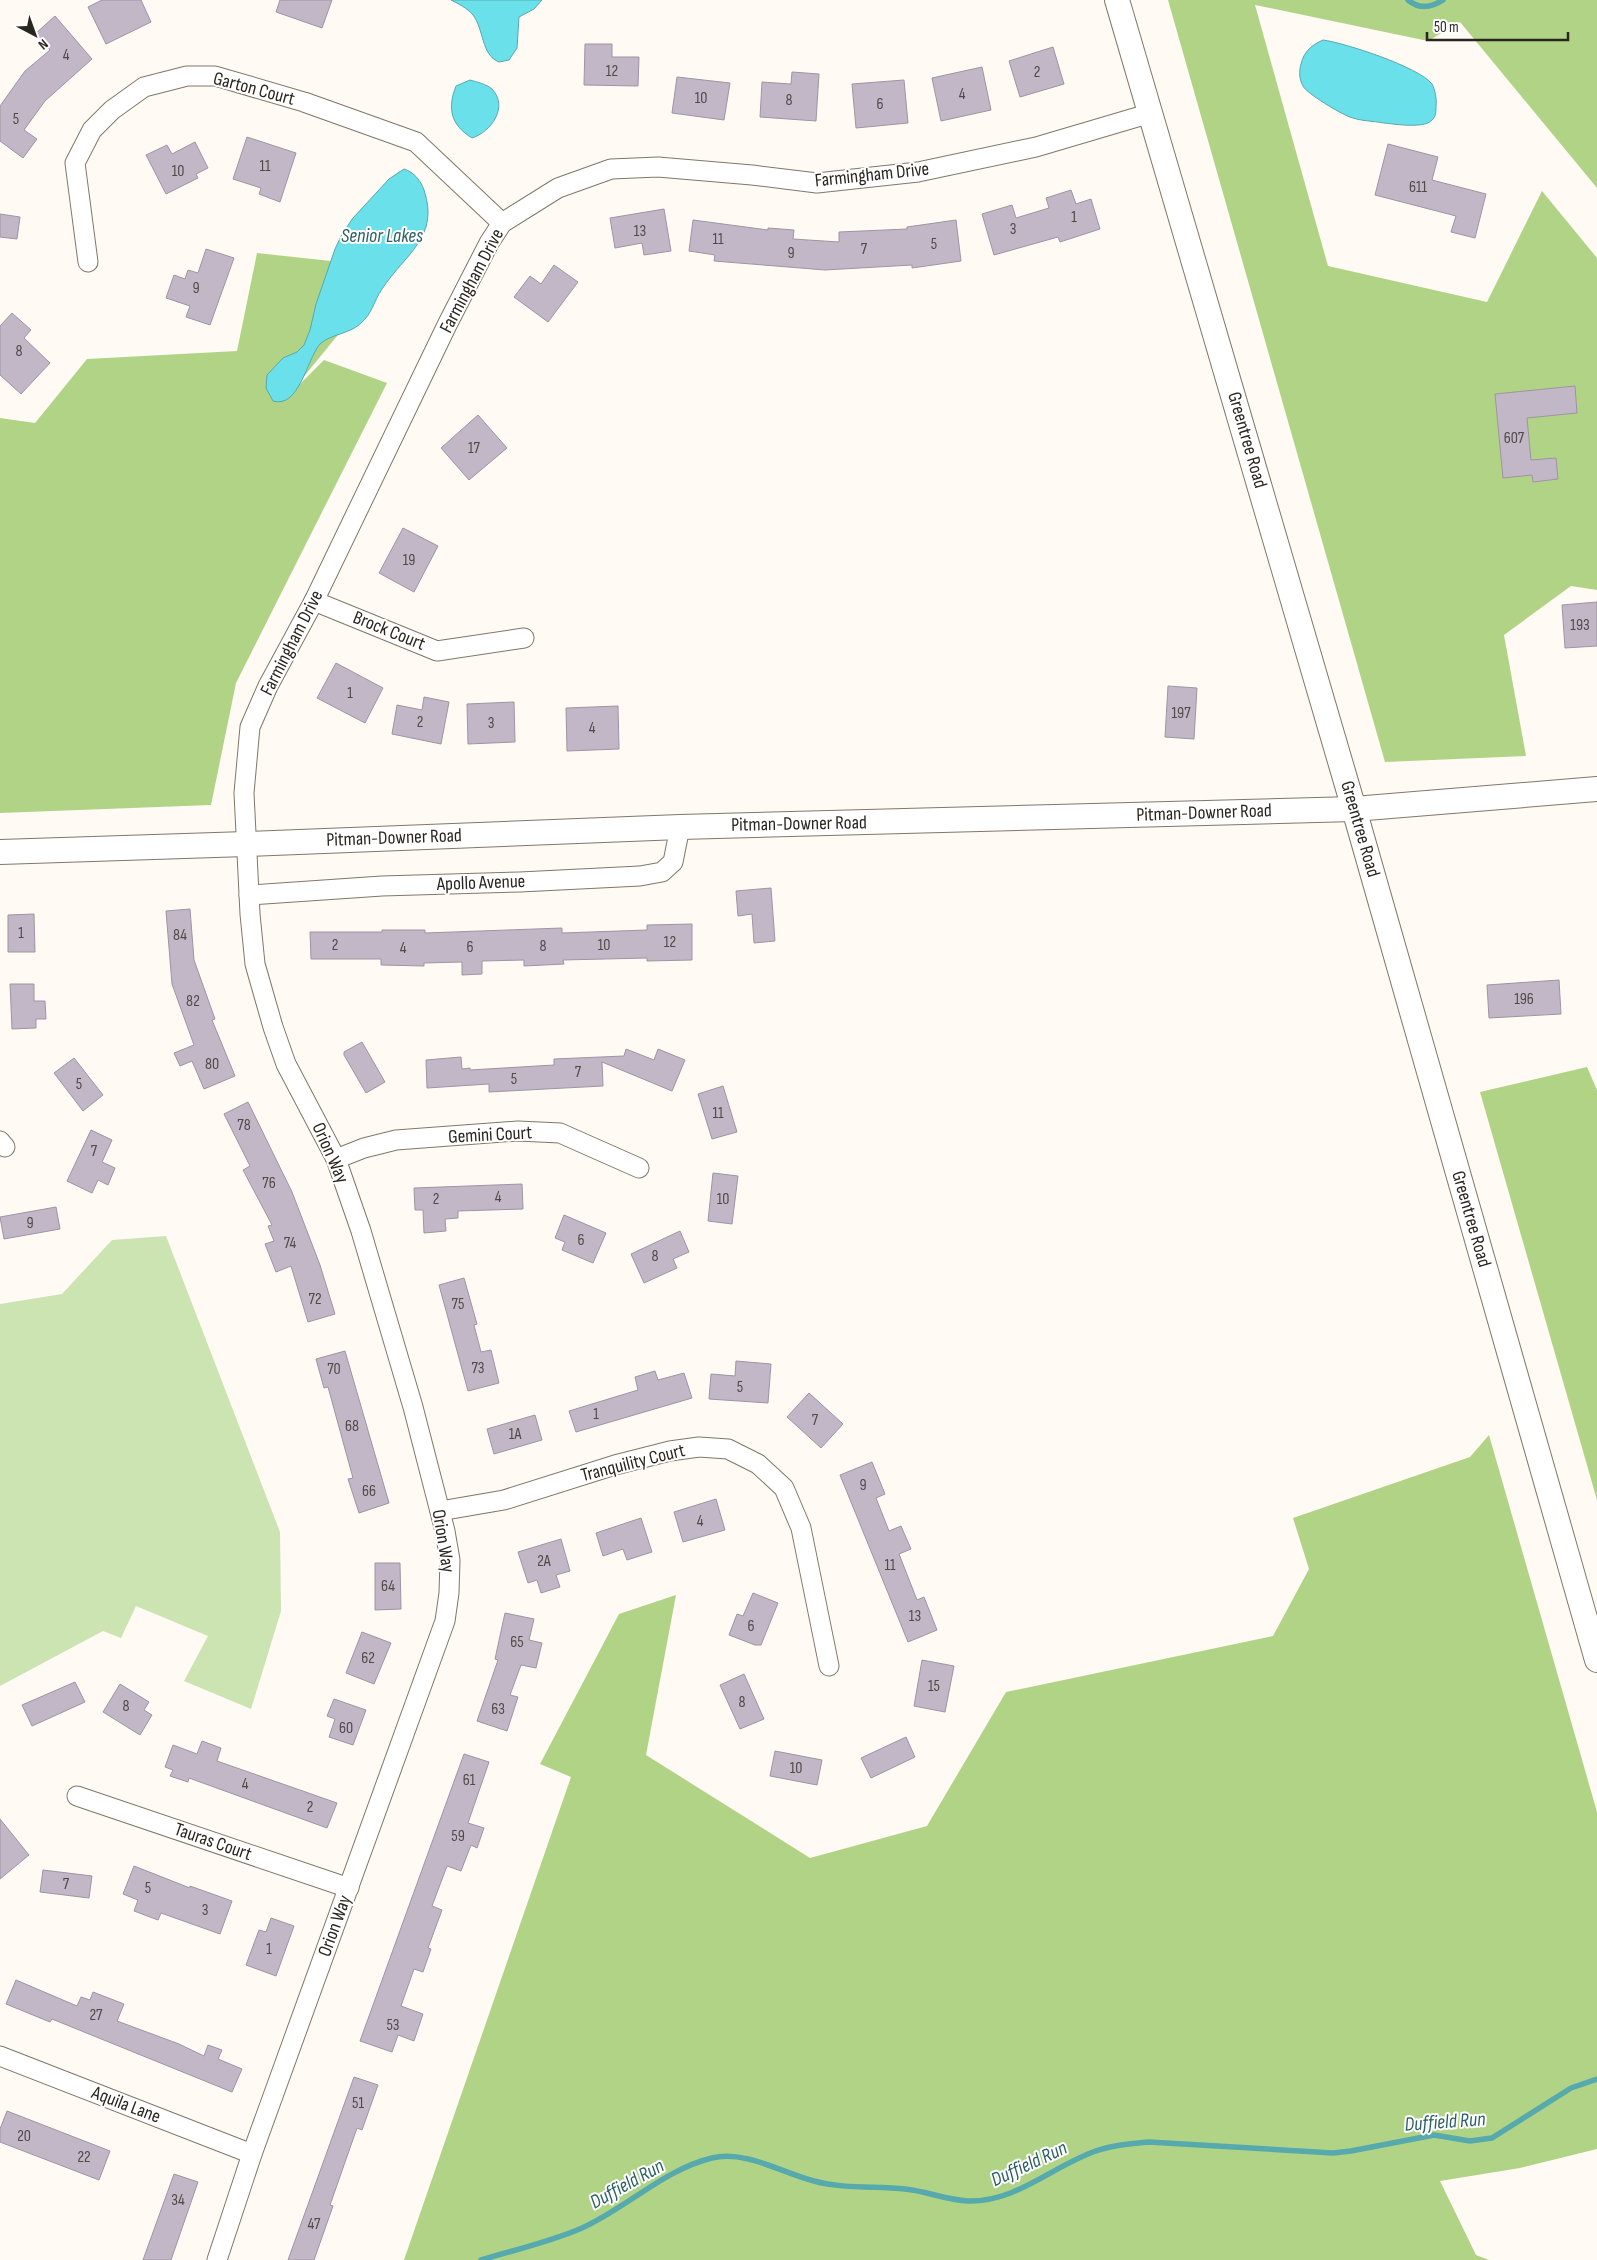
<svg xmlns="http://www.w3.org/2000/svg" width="1597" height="2260" font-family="'Sofia Sans Condensed',sans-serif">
	<rect width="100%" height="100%" fill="#fffaf4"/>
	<!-- green -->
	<path fill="#cce3b2" d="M166,1236L280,1532L281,1611L251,1709L184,1681L208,1636L136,1606L121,1638L103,1631L0,1686V1304L62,1294L112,1240Z"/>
	<!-- forest -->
	<g fill="#b1d386">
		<path d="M1168,0H1597V188L1460,22L1428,41L1255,5L1328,266L1487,302L1542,191L1597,258V590L1571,586L1504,635L1526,756L1385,762Z"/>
		<path d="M399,171L427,226L288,396L324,360L387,383L236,683L211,805L0,813V418L35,423L87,359L237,351L257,253L331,261Z"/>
		<path d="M1587,1067L1597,1090V1500L1480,1092Z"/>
		<path d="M1489,1435L1597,1812V2149L1520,2168L1440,2181L1476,2255L1489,2260H404L571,1777L540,1764L619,1614L676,1595L646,1755L810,1858L927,1826L1006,1692L1273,1636L1309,1569L1293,1518L1470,1457Z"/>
	</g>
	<!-- water -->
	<g fill="#6ae1ea" stroke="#56a9ad">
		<path d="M451,0H542L534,9L519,17L517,48L509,60L499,62C481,55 484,29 473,15C467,8 459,4 451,0Z"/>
		<path d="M1323,40C1345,43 1419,67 1432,84C1435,89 1437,100 1436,106C1436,111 1436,117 1432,120C1424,129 1395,124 1384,123C1373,121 1360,121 1350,117C1341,114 1306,93 1303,86C1299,79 1299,71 1301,64C1304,51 1312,45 1323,40Z"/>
		<path d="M470,80C477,82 486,84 492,89C509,107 491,132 472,138C451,125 447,109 456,86Z"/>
		<path d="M404,169C414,172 421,181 424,190C440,237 405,254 382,289C373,302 373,313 360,324C349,334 331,334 320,344C307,359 299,409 273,401L266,388L267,375L283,358L297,352L304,345L310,330L316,304L335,249L342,234L353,218L389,179Z"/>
	</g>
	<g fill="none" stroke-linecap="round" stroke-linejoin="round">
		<!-- stream -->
		<g stroke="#56a9ad" stroke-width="5.5">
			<path d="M1408,0C1419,9 1431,8 1443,0"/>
			<path d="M481,2260C514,2250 550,2242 582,2228C625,2209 665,2169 712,2158C746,2150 782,2173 814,2181C843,2189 875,2186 905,2189C926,2191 946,2200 968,2201C1016,2202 1050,2168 1093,2152C1111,2145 1130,2144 1149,2142L1333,2153L1351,2151L1434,2135L1470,2141L1492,2138L1571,2088L1597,2079"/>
		</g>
	</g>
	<!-- building -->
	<g fill="#c2b7c6" stroke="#9f94a2">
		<path d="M102,0H141L151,22L106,44L88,7Z"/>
		<path d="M280,0H332L322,28L276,12Z"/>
		<path d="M55,16L92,59L45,101L24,130L37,139L23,158L0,141V106L25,71L50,50L35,34Z"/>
		<path d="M585,44H612V57H639L638,86L584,85Z"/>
		<path d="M1053,47L1064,84L1020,97L1009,61Z"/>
		<path d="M982,67L991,110L941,121L932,78Z"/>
		<path d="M792,72L819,74L816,121L760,117L762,82L791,84Z"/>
		<path d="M677,77L730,83L724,120L672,113Z"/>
		<path d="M904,80L908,123L856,128L852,84Z"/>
		<path d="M247,137L296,153L280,202L259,194L261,188L233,179Z"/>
		<path d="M195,142L208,168L196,174L198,178L166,194L146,155L167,145L172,154Z"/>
		<path d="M1388,144L1438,157L1432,180L1486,194L1475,238L1451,232L1456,216L1375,195Z"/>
		<path d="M1071,190L1076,204L1091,199L1100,229L1060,242L1058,237L994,255L982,214L1012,205L1016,218L1049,208L1046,198Z"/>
		<path d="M664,209L671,251L644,255L642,243L615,248L610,218Z"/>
		<path d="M0,214L20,217L17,239L0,237Z"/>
		<path d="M693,220L768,230V228L794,230L793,239L839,242V232L907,229V227L956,220L961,261L912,268V265L825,270L714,261L715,255L689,251Z"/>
		<path d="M206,249L234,258L210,325L186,317L190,306L166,298L174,275L185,279L188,270L198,273Z"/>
		<path d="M554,265L578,282L548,322L514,297L530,276L541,284Z"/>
		<path d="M12,313L31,330L24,338L50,363L21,394L0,375V326Z"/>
		<path d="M1575,386L1577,413L1527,418L1531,460L1556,458L1558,479L1533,482L1532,475L1503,478L1495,394Z"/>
		<path d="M478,415L507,448L469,480L441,448Z"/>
		<path d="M403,528L438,546L414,592L379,573Z"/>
		<path d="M1597,602V646L1565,648L1562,605Z"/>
		<path d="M336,663L383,688L365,723L317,698Z"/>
		<path d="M1168,686L1197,688L1194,739L1165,737Z"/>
		<path d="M424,697L449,702L441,744L392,734L397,705L422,710Z"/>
		<path d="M514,702L515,742L468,744L467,704Z"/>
		<path d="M618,706L619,749L567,751L566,708Z"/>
		<path d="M771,888L775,941L754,943L752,914L738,916L736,891Z"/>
		<path d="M190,909L194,960L215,1019L212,1020L235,1076L204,1089L192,1061L180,1066L174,1053L194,1045L172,984L166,911Z"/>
		<path d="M34,914L35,952H8V915Z"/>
		<path d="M692,924V960L647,961V958L563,960L564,964L524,966V960L482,961V974L462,975V962L424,963V966L381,965V959H311L310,932H382V930H425V933L562,928V933L647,930V925Z"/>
		<path d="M1559,980L1561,1014L1489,1018L1487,985Z"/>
		<path d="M10,984H34V1001H45L46,1019H36V1028L12,1029Z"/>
		<path d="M362,1042L385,1082L366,1093L344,1055V1052Z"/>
		<path d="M626,1049L654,1060L658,1049L685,1060L672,1091L602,1062L603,1086L489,1092V1084L427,1088L426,1060L461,1057L462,1069L470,1068V1070L554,1065V1059L624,1056Z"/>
		<path d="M74,1058L103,1095L83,1111L54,1073Z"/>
		<path d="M723,1086L737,1132L712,1139L698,1094Z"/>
		<path d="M248,1102L292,1192L320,1265L335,1314L308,1322L291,1266L276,1272L265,1244L274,1241L268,1226L272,1225L243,1170L250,1166L224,1114Z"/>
		<path d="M91,1130L112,1140L102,1162L115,1168L108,1185L98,1180L92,1193L67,1181Z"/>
		<path d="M713,1173L738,1176L732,1224L708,1221Z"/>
		<path d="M522,1184L523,1209L458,1211V1218L445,1219L446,1231L424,1233L423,1210H415L414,1188Z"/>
		<path d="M56,1207L60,1229L4,1239L0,1217Z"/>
		<path d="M564,1215L606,1233L593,1263L562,1250L565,1242L555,1238Z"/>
		<path d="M680,1231L689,1252L673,1259L677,1268L644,1283L631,1254Z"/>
		<path d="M464,1278L477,1324L474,1325L481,1352L491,1350L499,1383L468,1391L439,1285Z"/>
		<path d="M345,1351L389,1503L359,1513L348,1479L353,1478L328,1387L324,1388L316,1359Z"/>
		<path d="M736,1361L771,1364L768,1403L709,1399L711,1374L735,1376Z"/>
		<path d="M655,1371L658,1380L684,1373L692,1398L576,1432L569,1411L638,1390L635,1377Z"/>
		<path d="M809,1393L843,1424L821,1448L787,1417Z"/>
		<path d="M535,1415L542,1440L494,1454L487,1429Z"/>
		<path d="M872,1462L885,1494L876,1498L889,1531L901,1526L911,1549L899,1554L917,1600L924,1597L937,1630L908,1642L840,1475Z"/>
		<path d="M716,1499L725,1530L683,1542L674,1512Z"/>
		<path d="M641,1518L652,1552L627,1560L623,1549L603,1556L596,1533Z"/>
		<path d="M561,1539L570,1571L556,1575L560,1587L541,1593L537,1580L528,1583L518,1552Z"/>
		<path d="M375,1563H400L401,1609L375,1610Z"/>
		<path d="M753,1593L778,1603L761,1645H755L729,1635L737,1614L743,1616Z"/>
		<path d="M505,1613L534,1619L529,1640L542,1643L536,1668L521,1665L510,1695L518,1697L507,1731L477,1721L498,1660L495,1659Z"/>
		<path d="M362,1632L391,1643L374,1684L346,1673Z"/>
		<path d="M922,1660L954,1666L945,1712L914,1706Z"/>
		<path d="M744,1674L764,1719L740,1729L720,1685Z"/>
		<path d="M75,1682L85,1702L32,1726L22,1705Z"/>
		<path d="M120,1684L149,1702L144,1710L152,1715L140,1735L103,1712Z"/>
		<path d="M334,1699L366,1710L353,1745L329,1737L335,1719L327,1716Z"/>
		<path d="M906,1737L915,1757L871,1778L861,1758Z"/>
		<path d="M202,1741L221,1748L217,1761L337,1803L327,1828L189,1778L188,1782L170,1776L173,1770L165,1767L173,1745L197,1754Z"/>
		<path d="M775,1751L822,1760L817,1785L770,1776Z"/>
		<path d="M464,1754L489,1762L468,1823L484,1828L477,1848L471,1845L461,1871L447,1866L432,1906L442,1910L428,1948L431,1949L423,1972L414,1969L401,2006L423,2014L414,2041L398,2035L392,2052L360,2041Z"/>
		<path d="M0,1819L29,1855L0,1879Z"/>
		<path d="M134,1866L190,1888V1886L232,1901L220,1934L161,1913L158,1920L134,1911L138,1900L123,1894Z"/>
		<path d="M43,1870L92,1876L89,1898L40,1892Z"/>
		<path d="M271,1918L294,1926L276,1976L246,1965L259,1930L266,1932Z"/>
		<path d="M16,1980L77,2006L81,1997L90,2000L93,1992L124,2004L117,2021L179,2044L204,2056L208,2045L222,2050L218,2059L242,2069L232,2092L52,2019L50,2022L6,2004Z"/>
		<path d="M354,2077L378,2085L362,2130L357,2128L330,2205L333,2206L314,2260H288Z"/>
		<path d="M7,2111L110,2151L99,2180L0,2142V2129Z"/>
		<path d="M174,2174L198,2182L171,2260H143Z"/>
	</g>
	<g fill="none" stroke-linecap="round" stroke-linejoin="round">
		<defs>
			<g id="minor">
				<path d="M88,262L75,163L92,130L112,110L144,87L187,76H215L304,102L416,142L502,223"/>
				<path d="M314,601L437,651L524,638"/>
				<path d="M249,895L382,886L520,882L640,876L662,872L673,862L680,827"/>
				<path d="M0,1141L5,1147"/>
				<path d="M336,1159L364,1148L396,1140L518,1131L560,1133L639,1168"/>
				<path d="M440,1511L504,1500L615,1465L670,1451L699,1447L728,1449L758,1464L784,1488L801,1528L829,1666"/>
				<path d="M77,1796L349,1888"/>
				<path d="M0,2056L252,2154"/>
				<path d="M217,2260L252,2154L445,1621L449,1593L450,1560L445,1531L413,1407L361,1231L336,1159L286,1064L273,1027L255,964L250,914L244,793L250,727L268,686L314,601L447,325L489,243L502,223L558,188L611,169L658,167L752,175L817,183L918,172L1036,147L1151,113"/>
			</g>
			<g id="tertiary">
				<path d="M1117,0L1354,809L1597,1660"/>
				<path d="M0,852L246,844L680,827L1354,809L1597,789"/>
			</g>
		</defs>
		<!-- minor casing -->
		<use href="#minor" stroke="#817769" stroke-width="21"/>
		<!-- tertiary casing -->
		<use href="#tertiary" stroke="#817769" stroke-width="26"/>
		<!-- minor -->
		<use href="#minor" stroke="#fff" stroke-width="19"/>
		<!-- tertiary -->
		<use href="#tertiary" stroke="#fff" stroke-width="24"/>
	</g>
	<g text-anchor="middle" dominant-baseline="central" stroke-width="4" stroke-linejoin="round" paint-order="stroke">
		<!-- number labels -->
		<g font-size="16" fill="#4f4a49">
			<text x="66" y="55">4</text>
			<text x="612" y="71">12</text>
			<text x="1037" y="72">2</text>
			<text x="962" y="94">4</text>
			<text x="701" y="98">10</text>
			<text x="789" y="100">8</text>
			<text x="880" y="104">6</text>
			<text x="16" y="119">5</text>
			<text x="265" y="166">11</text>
			<text x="178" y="171">10</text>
			<text x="1418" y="187">611</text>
			<text x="1074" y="217">1</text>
			<text x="1013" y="229">3</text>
			<text x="640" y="231">13</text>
			<text x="718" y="239">11</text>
			<text x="934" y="244">5</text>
			<text x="864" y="249">7</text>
			<text x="791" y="253">9</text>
			<text x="196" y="288">9</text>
			<text x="19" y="351">8</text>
			<text x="1514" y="438">607</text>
			<text x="474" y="448">17</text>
			<text x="409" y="560">19</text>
			<text x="1580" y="625">193</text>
			<text x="350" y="693">1</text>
			<text x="1181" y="713">197</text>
			<text x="420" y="722">2</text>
			<text x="491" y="723">3</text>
			<text x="592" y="728">4</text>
			<text x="21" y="933">1</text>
			<text x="180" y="935">84</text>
			<text x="670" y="942">12</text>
			<text x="335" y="945">2</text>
			<text x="604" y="945">10</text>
			<text x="543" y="946">8</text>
			<text x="470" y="947">6</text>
			<text x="403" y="948">4</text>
			<text x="1524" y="999">196</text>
			<text x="193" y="1001">82</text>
			<text x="212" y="1064">80</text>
			<text x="578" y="1072">7</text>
			<text x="514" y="1079">5</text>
			<text x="79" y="1084">5</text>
			<text x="718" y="1113">11</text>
			<text x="244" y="1125">78</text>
			<text x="94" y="1151">7</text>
			<text x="269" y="1183">76</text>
			<text x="498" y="1197">4</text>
			<text x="436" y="1199">2</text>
			<text x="723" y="1199">10</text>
			<text x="30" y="1223">9</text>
			<text x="581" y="1240">6</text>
			<text x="290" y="1243">74</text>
			<text x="655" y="1256">8</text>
			<text x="315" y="1299">72</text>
			<text x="458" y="1304">75</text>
			<text x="478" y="1368">73</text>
			<text x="334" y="1369">70</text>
			<text x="740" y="1387">5</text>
			<text x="596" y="1414">1</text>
			<text x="815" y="1420">7</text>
			<text x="352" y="1426">68</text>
			<text x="515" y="1434">1A</text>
			<text x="863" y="1485">9</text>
			<text x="369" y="1491">66</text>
			<text x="700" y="1521">4</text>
			<text x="544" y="1561">2A</text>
			<text x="890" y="1565">11</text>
			<text x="388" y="1586">64</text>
			<text x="915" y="1616">13</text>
			<text x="751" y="1626">6</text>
			<text x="517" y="1642">65</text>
			<text x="368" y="1658">62</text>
			<text x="934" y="1686">15</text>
			<text x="742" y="1702">8</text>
			<text x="126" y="1706">8</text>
			<text x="498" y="1709">63</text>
			<text x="346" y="1728">60</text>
			<text x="796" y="1768">10</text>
			<text x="469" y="1780">61</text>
			<text x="245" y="1784">4</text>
			<text x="310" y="1807">2</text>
			<text x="458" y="1836">59</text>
			<text x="66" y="1884">7</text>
			<text x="148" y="1888">5</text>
			<text x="205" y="1910">3</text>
			<text x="269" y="1949">1</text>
			<text x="96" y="2015">27</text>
			<text x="393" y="2025">53</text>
			<text x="358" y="2103">51</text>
			<text x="24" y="2136">20</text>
			<text x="84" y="2157">22</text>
			<text x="178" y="2200">34</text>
			<text x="314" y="2224">47</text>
		</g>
		<!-- street labels -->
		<g font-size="19" fill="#29251f" stroke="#fff">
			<text transform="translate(254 89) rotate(15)">Garton Court</text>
			<text transform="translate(872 175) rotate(-6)">Farmingham Drive</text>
			<text transform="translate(472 281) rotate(-62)">Farmingham Drive</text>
			<text transform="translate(1247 440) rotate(74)">Greentree Road</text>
			<text transform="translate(389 631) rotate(22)">Brock Court</text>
			<text transform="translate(292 643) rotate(-63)">Farmingham Drive</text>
			<text transform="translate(1204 813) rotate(-2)">Pitman-Downer Road</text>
			<text transform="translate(799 824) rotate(-1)">Pitman-Downer Road</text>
			<text transform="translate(1360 829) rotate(74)">Greentree Road</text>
			<text transform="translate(394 838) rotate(-2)">Pitman-Downer Road</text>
			<text transform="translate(481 883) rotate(-2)">Apollo Avenue</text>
			<text transform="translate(490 1135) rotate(-3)">Gemini Court</text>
			<text transform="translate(330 1153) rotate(66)">Orion Way</text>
			<text transform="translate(1471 1219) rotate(74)">Greentree Road</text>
			<text transform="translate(633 1463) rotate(-14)">Tranquility Court</text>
			<text transform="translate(443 1541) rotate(81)">Orion Way</text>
			<text transform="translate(213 1842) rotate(19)">Tauras Court</text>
			<text transform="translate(335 1926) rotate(-70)">Orion Way</text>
			<text transform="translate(126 2105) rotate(21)">Aquila Lane</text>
		</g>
		<!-- water labels -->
		<g font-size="20" font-style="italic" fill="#2c5f63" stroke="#fff">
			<text x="382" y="236">Senior Lakes</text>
			<text transform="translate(1445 2122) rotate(-4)">Duffield Run</text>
			<text transform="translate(1029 2164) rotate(-25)">Duffield Run</text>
			<text transform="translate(627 2184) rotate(-29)">Duffield Run</text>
		</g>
	</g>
	<!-- north arrow -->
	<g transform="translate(35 35) rotate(139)" stroke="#ffffff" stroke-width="4" paint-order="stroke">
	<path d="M0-4L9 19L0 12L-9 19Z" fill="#29251f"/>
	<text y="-8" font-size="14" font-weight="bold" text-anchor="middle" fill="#29251f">N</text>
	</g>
	<!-- scale -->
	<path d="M1427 32v8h141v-8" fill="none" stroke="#29251f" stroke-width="2.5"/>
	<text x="1434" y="32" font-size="15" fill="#29251f" stroke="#ffffff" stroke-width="4" paint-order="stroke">50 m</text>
</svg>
